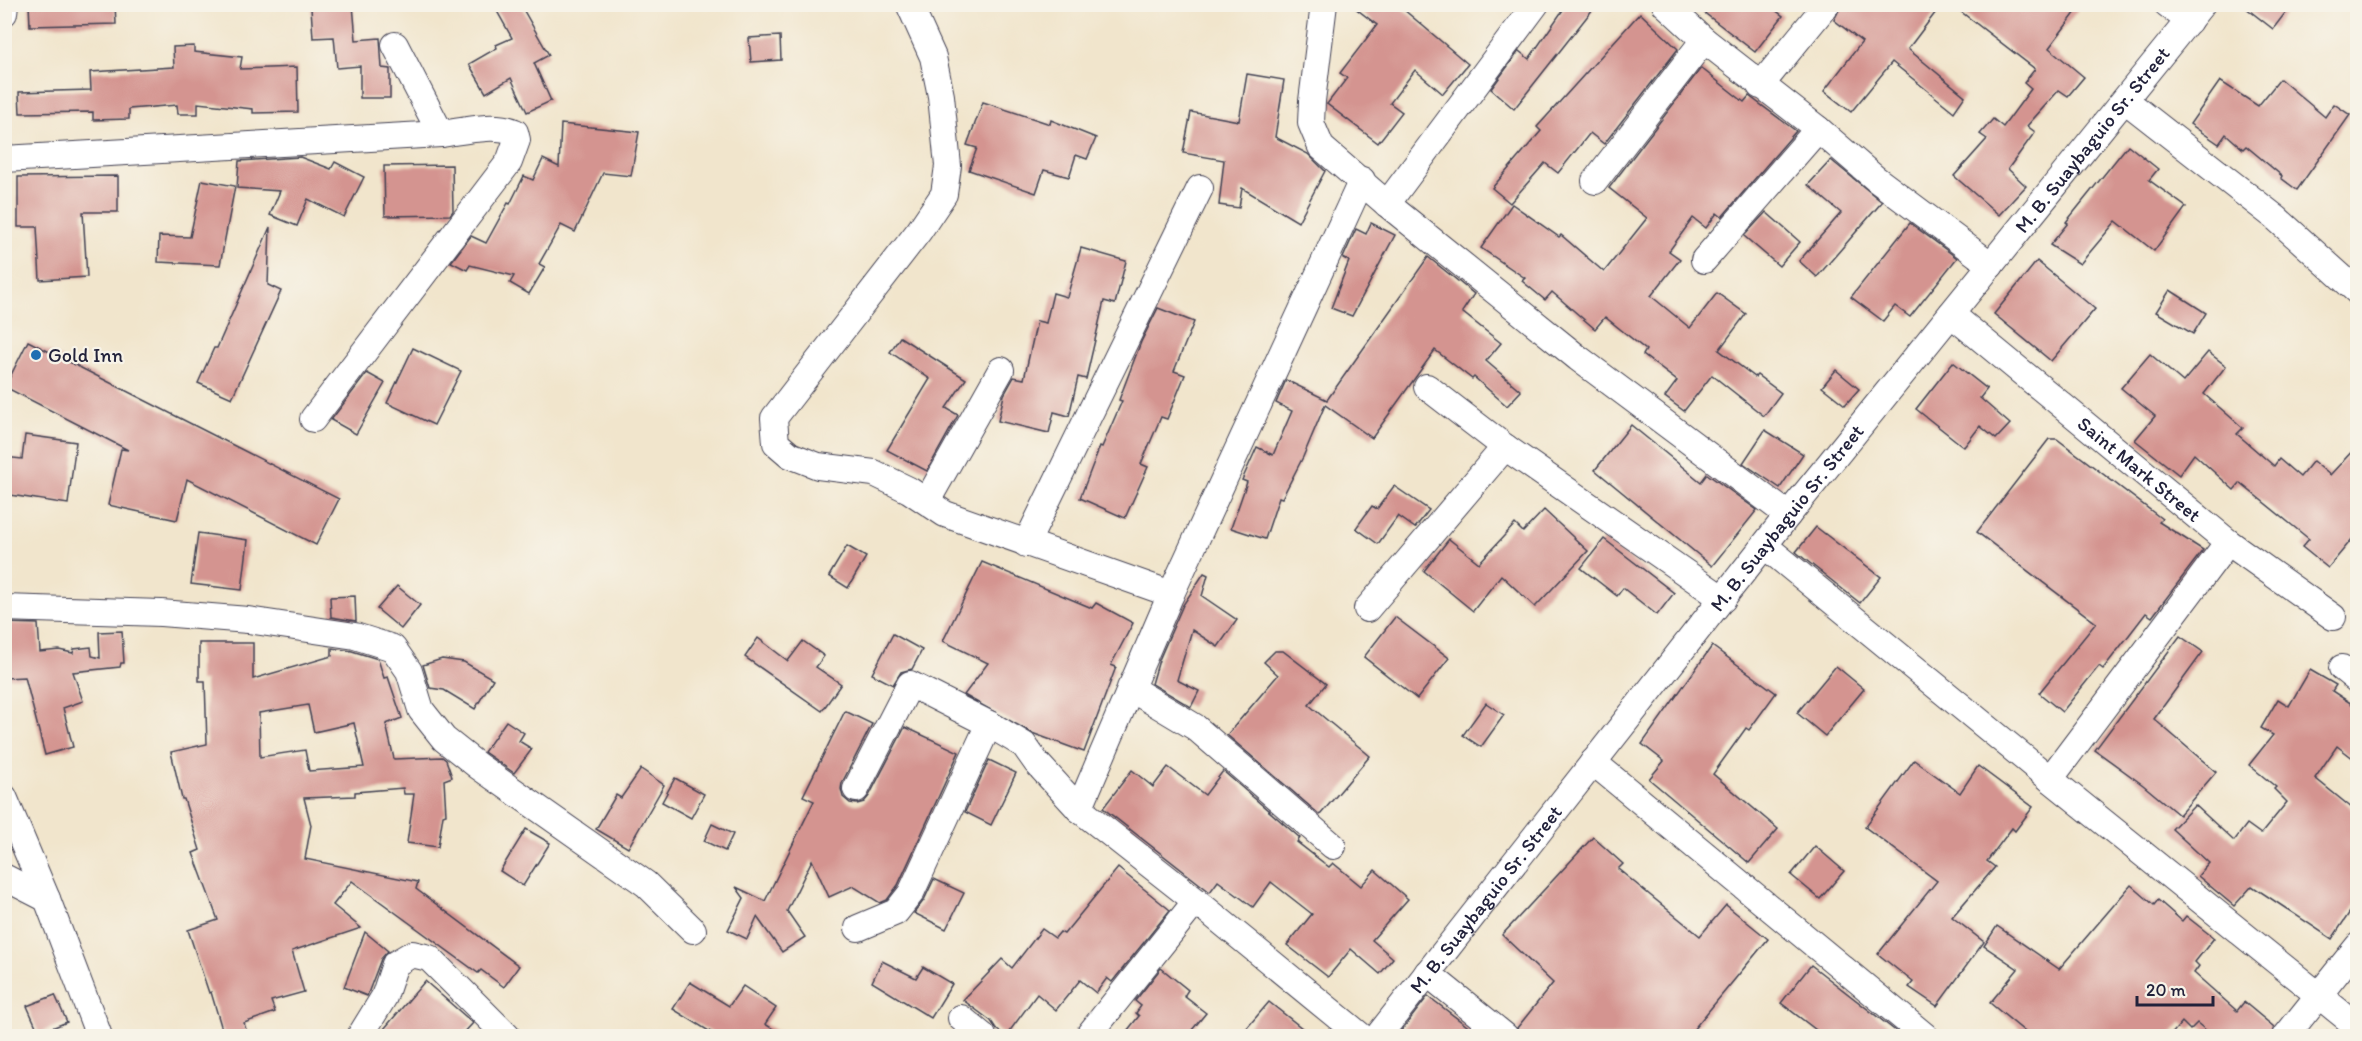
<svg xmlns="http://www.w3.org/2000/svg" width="2362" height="1041" font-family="Itim,sans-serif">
	<rect width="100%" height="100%" fill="#f7f3e8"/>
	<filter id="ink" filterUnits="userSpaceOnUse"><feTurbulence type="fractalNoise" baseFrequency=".0167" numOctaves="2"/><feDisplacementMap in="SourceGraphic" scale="12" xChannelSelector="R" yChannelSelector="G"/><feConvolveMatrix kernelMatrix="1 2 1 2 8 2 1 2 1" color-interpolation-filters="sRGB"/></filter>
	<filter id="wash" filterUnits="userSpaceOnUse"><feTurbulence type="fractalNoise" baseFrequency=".008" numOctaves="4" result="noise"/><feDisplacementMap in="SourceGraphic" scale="24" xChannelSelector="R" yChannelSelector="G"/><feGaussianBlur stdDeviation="1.35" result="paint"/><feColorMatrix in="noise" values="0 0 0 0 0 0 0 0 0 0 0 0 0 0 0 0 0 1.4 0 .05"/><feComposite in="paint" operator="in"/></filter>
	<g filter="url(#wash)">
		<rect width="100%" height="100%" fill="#f1e5cc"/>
		<g id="blocks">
			<!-- building -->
			<g fill="#d49490" fill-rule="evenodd">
				<path d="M29,4H115L116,24L30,26Z"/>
				<path d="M493,4H520L549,55L534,63L551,101L527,112L511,78L486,93L469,64L497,48L496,45L512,38Z"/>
				<path d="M1350,4H1397L1468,64L1443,94L1415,70L1390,103L1402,112L1378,143L1327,104L1347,78L1340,73L1377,25Z"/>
				<path d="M1567,4H1597L1514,109L1491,89L1519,51L1529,59Z"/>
				<path d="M1693,4H1767L1783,16L1755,52Z"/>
				<path d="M1842,4H1942L1908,49L1965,96L1954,112L1892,62L1851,112L1824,91L1862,42L1834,20Z"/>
				<path d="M1951,4H2082L2049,48L2084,77L2068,96L2059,90L2027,126L2035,132L2008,169L2026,186L1999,215L1954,176L1987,139L1980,134L1993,119L2003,127L2031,89L2024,83L2035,69Z"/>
				<path d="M2241,4H2292L2273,29Z"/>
				<path d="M353,5L356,40L380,38L382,68L390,69V98H360V66L337,68L334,37L313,38L311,8Z"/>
				<path d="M1640,13L1678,49L1604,144L1590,133L1558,173L1545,163L1510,203L1492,188L1541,131L1537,127Z"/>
				<path d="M780,36L781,60L751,62L749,38Z"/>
				<path d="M194,46V52L242,57L240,69L297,67L298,112L253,113V109L198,103V114H178L177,105L129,109V119L93,120V112L20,113L19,92L91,90L90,72L174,67L173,47Z"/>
				<path d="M1701,68L1744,102L1749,96L1796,131L1722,217L1717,213L1706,228L1693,218L1669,251L1680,259L1651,296L1690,328L1717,293L1746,314L1719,350L1755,377L1757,375L1781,393L1764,416L1712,375L1684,411L1665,397L1677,381L1643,355L1646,350L1605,317L1595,329L1552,292L1545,300L1522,281L1525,278L1481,248L1512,204L1559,237L1561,235L1604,272L1647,218L1609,188Z"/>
				<path d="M1247,74L1284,80L1275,137L1308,154L1325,171L1298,222L1242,188L1239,208L1219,205L1224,160L1183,153L1191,112L1239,121Z"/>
				<path d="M2280,79L2325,117L2334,104L2350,115L2297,190L2281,178L2282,176L2246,146L2243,149L2226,134L2219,144L2190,124L2220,81L2258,106Z"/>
				<path d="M983,102L1050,124L1051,120L1096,138L1087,159L1076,155L1069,177L1044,170L1036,193L969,170L977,148L967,145Z"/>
				<path d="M561,124L639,132L631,176L603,173L575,232L561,225L539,264L545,267L529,294L510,283L514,276L470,265L467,270L451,262L471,236L486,243L508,203L510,204L524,176L533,180L543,159L559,167Z"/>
				<path d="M2128,145L2158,169L2149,180L2186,207L2154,251L2116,221L2080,264L2050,245L2068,223L2066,222Z"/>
				<path d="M300,157L331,169L335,162L364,177L344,217L308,199L297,226L270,215L280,191L237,188L239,161Z"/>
				<path d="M1831,160L1882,202L1817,277L1799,261L1841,213L1808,185Z"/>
				<path d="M452,165L453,211L450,215L385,216L384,166Z"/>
				<path d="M118,176V212H83L87,277L40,280L37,227H18V177Z"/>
				<path d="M202,180L235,186L220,265L158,262L159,236L190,237Z"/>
				<path d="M1766,212L1800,242L1779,266L1744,236Z"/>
				<path d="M1371,223L1395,235L1352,316L1331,308L1349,261L1343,258L1356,229L1366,234Z"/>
				<path d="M1910,223L1957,258L1910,317L1895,306L1883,321L1851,297Z"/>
				<path d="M270,227L268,285L281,291L232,398L198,383L214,348H217Z"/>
				<path d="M1081,248L1126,261L1115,304L1104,301L1086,379L1078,377L1069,416L1054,412L1049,433L998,421L1004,395L1014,377L1024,379L1037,321L1046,323L1053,293L1067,297Z"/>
				<path d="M1428,257L1474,294L1462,312L1501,343L1486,361L1521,391L1507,406L1474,377L1472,379L1435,350L1372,438L1325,405L1303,457L1282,498L1279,497L1265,539L1231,528L1247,482L1242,480L1257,447L1273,455L1292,411L1276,403L1286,380L1327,400Z"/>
				<path d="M2037,261L2095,309L2051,361L1994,314Z"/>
				<path d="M2170,290L2206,313L2193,334L2156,312Z"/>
				<path d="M1158,308L1194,322L1174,371L1185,375L1167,419L1161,417L1141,464L1148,467L1125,518L1080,498L1100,446L1102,447L1122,401L1119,400L1141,342Z"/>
				<path d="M900,337L966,379L946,408L958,415L927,471L887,450L930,379L890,352Z"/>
				<path d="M28,341L339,499L316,545L187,479L177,520L108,505L121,449L128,450L5,387Z"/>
				<path d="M413,348L461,371L434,425L387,403Z"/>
				<path d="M2208,352L2226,366L2204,394L2243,428L2237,434L2274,466L2279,459L2300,477L2313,461L2330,475L2358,445V532L2328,568L2302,547L2309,539L2240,483L2234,490L2194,454L2179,475L2135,440L2155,416L2121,388L2150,354L2183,382Z"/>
				<path d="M1953,362L1987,389L1980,398L2010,424L1996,439L1980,426L1964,447L1916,409Z"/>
				<path d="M1836,370L1859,389L1845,405L1822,387Z"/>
				<path d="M367,373L385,383L356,434L331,420Z"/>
				<path d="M1631,425L1701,482L1707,474L1757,510L1712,566L1595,470Z"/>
				<path d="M1765,430L1803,454L1780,488L1743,463Z"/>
				<path d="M25,435L76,442L68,504L4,494V457L22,459Z"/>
				<path d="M2049,439H2057L2162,519L2159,522L2203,550L2152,617L2146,613L2103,669L2099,666L2062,712L2039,693L2096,623L1977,532Z"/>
				<path d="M1394,486L1429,510L1415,528L1398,516L1378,544L1356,528L1372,506L1377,509Z"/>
				<path d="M1544,510L1588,551L1535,607L1501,575L1473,611L1424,571L1449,539L1479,563L1515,524L1523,532Z"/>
				<path d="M1816,527L1881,577L1860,603L1796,552Z"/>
				<path d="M198,533L248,540L242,590L191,584Z"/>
				<path d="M1604,539L1674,593L1657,615L1623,588L1617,596L1581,568Z"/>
				<path d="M847,546L866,557L848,588L829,576Z"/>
				<path d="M982,562L1092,608L1096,603L1133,623L1111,665L1116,667L1084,752L1032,733L964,695L988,663L943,641Z"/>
				<path d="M1204,573L1208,575L1202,596L1237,620L1218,647L1192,630L1177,680L1199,691L1191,707L1152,684L1159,660L1183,605Z"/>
				<path d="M397,586L420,605L401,629L377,609Z"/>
				<path d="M355,596L356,621L331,617L330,597Z"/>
				<path d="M1395,617L1449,658L1417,699L1364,657Z"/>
				<path d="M4,623L38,624L40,652L59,650L73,653L74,649L91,647L92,656L100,658L99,632L122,631L124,663H121L120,667L73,672L83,701L63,708L73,747L45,755L25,677L4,678Z"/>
				<path d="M893,634L922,650L912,669L901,672L893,685L872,674Z"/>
				<path d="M2180,636L2203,652L2154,719L2216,772L2179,815L2143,785L2095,750Z"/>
				<path d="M758,638L788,661L803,641L824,656L816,667L841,684L822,711L745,657Z"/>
				<path d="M199,643H253V679L332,656V648L352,651L378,659L384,678L388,677L402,718L386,724L394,759L442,757L446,760L452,777L444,780L446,814L443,815L438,847L407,843L414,794H404L403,788L355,792V796L304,798L311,825L305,859L418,882L416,889L519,966L504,987L481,970L478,973L352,881L333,905L361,928L292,951L304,992L271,1001L275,1012L244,1023L248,1036H224L211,992L209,993L188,930L218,920L193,853L200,850L184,799H182L171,752L207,744L205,681H199ZM308,705L314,732L354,723L364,767L309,771L305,750L260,757L259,713Z"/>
				<path d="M1712,646L1776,693L1749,730L1746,728L1713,774L1778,829L1749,863L1649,779L1664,761L1642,744Z"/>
				<path d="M1275,651H1283L1326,684L1309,705L1370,756L1320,815L1227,735L1278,675L1264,662Z"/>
				<path d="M442,659L464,662L493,679L475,709L444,690L430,688L423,665Z"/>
				<path d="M1836,666L1864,689L1825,736L1797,713Z"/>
				<path d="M2310,670L2336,685L2332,691L2358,708V762L2337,746L2315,778L2358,813V900L2332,939L2252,886L2234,906L2198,876L2209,863L2172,829L2195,805L2234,841L2247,824L2261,834L2287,802L2274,789L2276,787L2249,765L2273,735L2261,728L2278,699L2289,706Z"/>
				<path d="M1486,703L1504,715L1481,747L1463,735Z"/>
				<path d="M845,711L872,724L842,783L841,789L843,797L850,803L857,804L864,802L869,796L905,727L959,752L898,885L887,900L880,903L853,886L829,897L812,860L787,911L805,937L782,952L757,917L747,939L728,930L744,898L736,887L765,901L814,801L803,796Z"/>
				<path d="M506,721L524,733L519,741L532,749L514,773L484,752Z"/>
				<path d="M989,760L1016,773L991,825L965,812Z"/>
				<path d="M1914,760L1960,793L1978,766L2033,807L2015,831L2012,828L1987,861L1995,867L1952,917L1984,942L1937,1006L1909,987L1913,982L1878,954L1937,881L1865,827Z"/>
				<path d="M1168,767L1205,795L1223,771L1300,838L1297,842L1329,867L1333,863L1361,886L1375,870L1408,899L1372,940L1393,958L1380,974L1351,949L1328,977L1287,945L1312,914L1271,882L1253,907L1218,881L1210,892L1103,808L1132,770L1153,787Z"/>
				<path d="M641,769L664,785L628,848L596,829L616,795L621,798Z"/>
				<path d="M675,778L704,794L691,818L662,802Z"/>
				<path d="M712,824L733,834L725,851L704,841Z"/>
				<path d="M526,829L550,843L523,886L500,871Z"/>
				<path d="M1593,837L1623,864L1618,869L1700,936L1726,905L1768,939L1688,1036H1520L1517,1028L1553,983L1502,935Z"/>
				<path d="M1815,846L1844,871L1820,899L1791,875Z"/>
				<path d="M1118,868L1170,910L1112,982L1107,978L1096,993L1080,980L1056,1010L1037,994L1006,1036L997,1030L991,1021L963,1000L1002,959L1012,968L1042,929L1055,938L1060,932L1064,934Z"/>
				<path d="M934,879L964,893L946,929L914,913L924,900Z"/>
				<path d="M2131,885L2154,905L2158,900L2182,921L2186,916L2214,938L2195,962L2199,966L2194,973L2237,1011L2244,1002L2274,1027L2271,1036H2213L2197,1023L2190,1030L2182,1022L2170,1036H2030L1990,1003L2018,969L1984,946L1997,926L2059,969Z"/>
				<path d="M365,932L388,951L381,959L367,996L344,987Z"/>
				<path d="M882,961L916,978L923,967L952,984L931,1018L872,982Z"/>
				<path d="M1811,965L1902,1036H1824L1781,1003Z"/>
				<path d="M1161,968L1188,990L1184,996L1206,1013L1187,1036H1123L1139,1016L1136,1013L1141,1006L1135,1001Z"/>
				<path d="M425,981L473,1023L461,1036H378Z"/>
				<path d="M690,982L729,1006L743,986L776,1008L765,1024L784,1036H717L673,1009Z"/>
				<path d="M55,995L67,1022L39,1033L27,1006Z"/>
				<path d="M1428,996L1480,1036H1397Z"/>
				<path d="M1269,1002L1312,1036H1240Z"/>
			</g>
		</g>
	</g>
	<g filter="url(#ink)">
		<use href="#blocks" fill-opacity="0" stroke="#413f51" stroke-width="1.5"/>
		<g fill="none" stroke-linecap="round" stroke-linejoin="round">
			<defs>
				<g id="minor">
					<path d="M909,4L933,57L941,96L948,166L944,194L919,231L774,418L776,443L790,455L818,466L874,473L909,490L945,514L1171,594"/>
					<path d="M1324,4L1312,101L1311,123L1321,147L1387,204L1578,358L1788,515"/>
					<path d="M1665,4L1704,40L1818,129L1876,179L1991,265"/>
					<path d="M2167,4L2189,21"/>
					<path d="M4,13L5,4"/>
					<path d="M395,45L441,134"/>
					<path d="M1760,86L1827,4"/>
					<path d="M2125,100L2276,218L2358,292"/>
					<path d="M4,159L441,134C464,131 494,123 515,132L517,140L509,162L313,419"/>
					<path d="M1595,181L1704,40"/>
					<path d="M1387,204L1536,4"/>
					<path d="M1704,260L1818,129"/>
					<path id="s1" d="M1951,314L2228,542L2333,617"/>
					<path d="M1427,387L1505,447L1723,599"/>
					<path d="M927,501L1001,370"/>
					<path d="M1026,544L1200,188"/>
					<path d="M1765,546L2050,779L2358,1027"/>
					<path d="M4,608L161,613L248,620L355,636L393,648L409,671L421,710L444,739L478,766L646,884L693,930"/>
					<path d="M1367,609L1505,447"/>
					<path d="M2342,668L2358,681"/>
					<path d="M1130,688L1195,727L1333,846"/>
					<path d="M1593,762L1925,1036"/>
					<path d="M2050,779L2228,542"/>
					<path d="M856,789L910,684L989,724L1024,745L1036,762L1079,809L1196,901L1361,1036"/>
					<path d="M4,797L47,899L99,1036"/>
					<path d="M1079,809L1171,594L1362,180"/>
					<path d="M4,877L47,899"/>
					<path d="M858,928L896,912L911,893L989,724"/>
					<path d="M1427,973L1505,1036"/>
					<path d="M961,1018L983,1036"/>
					<path d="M360,1036L384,997L395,964L412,954L429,958L507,1036"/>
					<path d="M1088,1036L1196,901"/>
					<path id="s2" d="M1378,1036L1788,515L2202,4"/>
					<path d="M2286,1036L2358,946"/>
				</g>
			</defs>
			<!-- minor casing -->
			<use href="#minor" stroke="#413f51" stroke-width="28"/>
			<!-- minor -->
			<use href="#minor" stroke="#fff" stroke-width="26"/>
		</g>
	</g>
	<!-- markers -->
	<circle fill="#1f6fb2" stroke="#f7f3e8" stroke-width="2" cx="36" cy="355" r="6"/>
	<g text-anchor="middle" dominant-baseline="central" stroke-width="4.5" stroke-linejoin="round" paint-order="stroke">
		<!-- street labels -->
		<g font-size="20" fill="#22223b" stroke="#f7f3e8">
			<text stroke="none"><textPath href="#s2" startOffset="1146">M. B. Suaybaguio Sr. Street</textPath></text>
			<text stroke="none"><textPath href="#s1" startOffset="244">Saint Mark Street</textPath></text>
			<text stroke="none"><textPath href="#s2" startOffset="660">M. B. Suaybaguio Sr. Street</textPath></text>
			<text stroke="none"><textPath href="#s2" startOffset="174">M. B. Suaybaguio Sr. Street</textPath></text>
		</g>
		<!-- poi labels -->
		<g font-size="20" fill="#22223b" stroke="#f7f3e8" text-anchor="start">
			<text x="48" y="355">Gold Inn</text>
		</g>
	</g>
	<!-- margin -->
	<rect width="2362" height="1041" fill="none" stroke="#f7f3e8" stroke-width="24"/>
	<!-- scale -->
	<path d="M2137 996v9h76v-9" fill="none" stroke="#22223b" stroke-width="3"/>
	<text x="2146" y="996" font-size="18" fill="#22223b" stroke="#f7f3e8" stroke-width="4.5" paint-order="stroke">20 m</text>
</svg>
